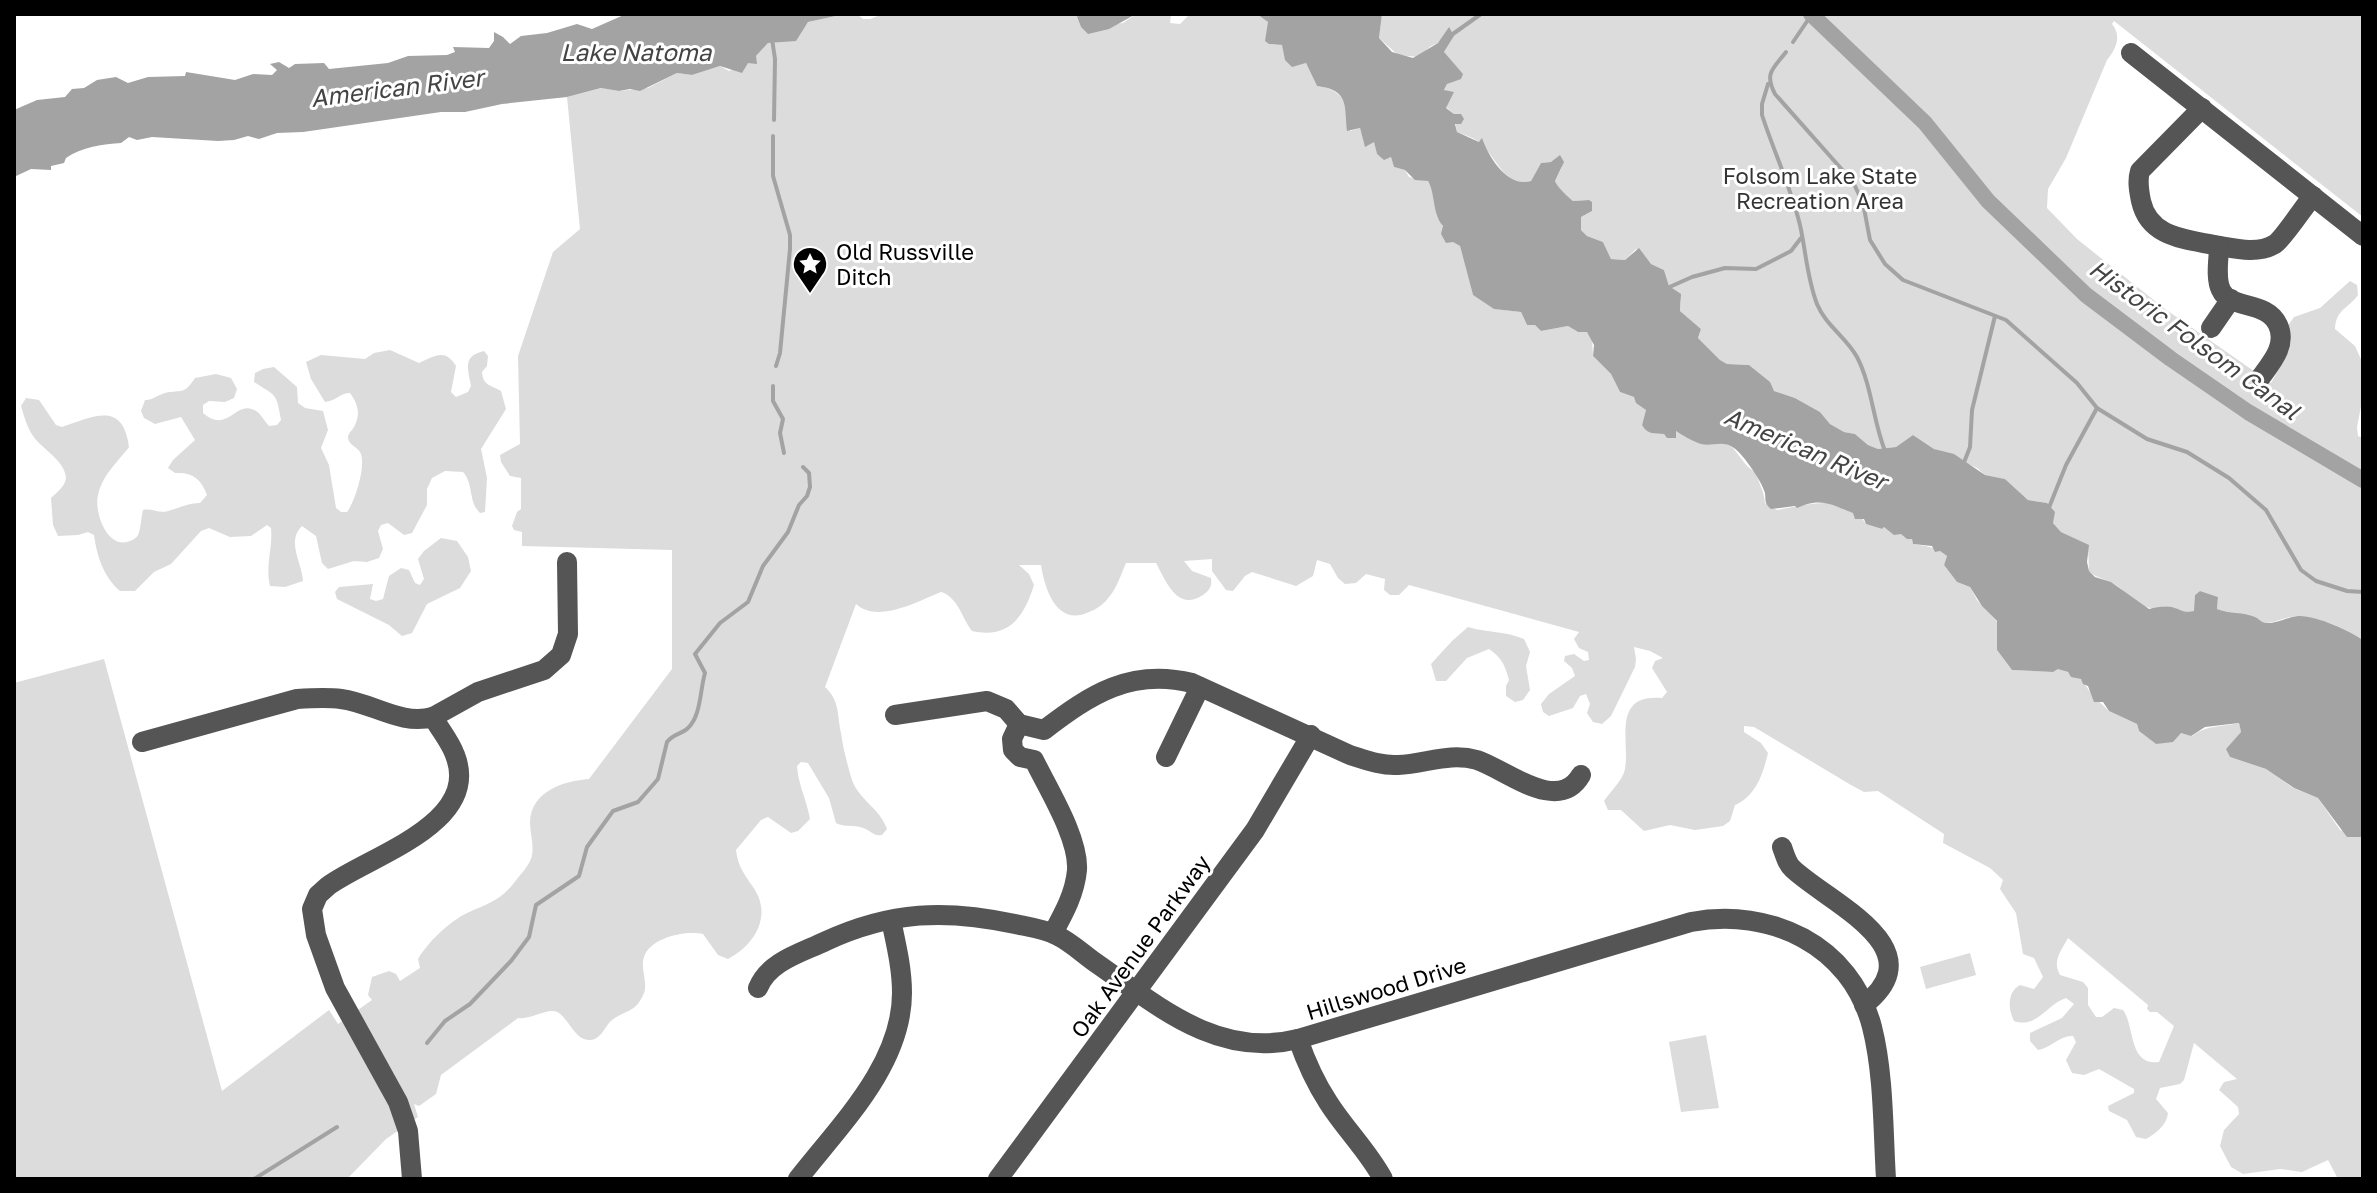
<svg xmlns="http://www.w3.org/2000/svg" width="2377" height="1193" font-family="'Golos Text',sans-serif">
	<rect width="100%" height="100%" fill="#fff"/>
	<!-- green -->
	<g fill="#dcdcdc" fill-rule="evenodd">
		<path d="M845,14H857L863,19H870L883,14H1079L1077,18L1081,27L1123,23L1136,14H1171L1170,23L1180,24L1190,14L1260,15L1268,22L1269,44L1282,45L1291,66L1306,63L1317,86C1332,88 1344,94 1348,111C1349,118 1346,123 1350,131L1360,128L1364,143L1374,141L1377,154L1384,159L1391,157L1394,167L1405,170L1409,177L1428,181C1439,203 1436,232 1460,246L1473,295L1495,309L1521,312L1527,325H1535L1541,331L1568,326L1578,332H1587L1592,338L1593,356L1611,374L1620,392L1634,397L1646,410L1642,425C1647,435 1654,432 1664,434L1668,438L1676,431L1696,442H1724L1733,448L1747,466L1756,473C1759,484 1764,491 1765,503L1777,510C1805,506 1846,491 1866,524L1882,529L1884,527L1912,538L1913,544C1926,546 1937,547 1947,556L1944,565L1957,582L1970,587L1977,600L1997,622V650L2012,670L2053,672L2059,668L2081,679L2093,696L2109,711L2137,724L2139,731L2156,744L2181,733L2192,736C2206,725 2222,727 2239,723L2241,732L2227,749L2230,757L2266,769L2293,788L2318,798L2340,830L2362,837L2363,841V1179H2338L2328,1160L2302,1172L2280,1169L2243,1174L2231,1167L2220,1146L2224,1130L2239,1114L2238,1107L2219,1090L2224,1082L2237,1079L2194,1043L2184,1080L2180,1084L2160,1088L2156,1099L2168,1113C2167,1125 2155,1134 2146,1139L2136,1137L2127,1120L2109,1111L2108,1106L2134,1093V1089L2099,1069L2084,1075L2072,1073L2066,1060L2076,1042L2073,1036C2060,1035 2051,1048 2038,1050L2030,1041V1033L2062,1018L2074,1004L2066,998C2047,1004 2037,1029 2014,1021C2008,1009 2007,992 2020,985L2034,989L2043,977L2034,958L2023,954L2016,913L2000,889L2003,880L1990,868L1943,843L1944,834L1878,791L1864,792L1851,785L1754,727L1744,726V732L1761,743L1768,753C1763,774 1756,796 1735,805L1730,821L1723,826L1695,830L1670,825L1644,831L1621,810H1608L1604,801C1610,792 1623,780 1625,769C1630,742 1611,693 1662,698L1667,692L1652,668L1655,661L1663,658L1650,651L1634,647L1636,659L1635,667L1611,716L1602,724L1593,722L1587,713L1590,704L1586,694L1580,696L1573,708L1549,716L1543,712L1541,704L1549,694L1575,676L1572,668L1564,661L1565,656L1574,654L1584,661L1589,660L1588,652L1579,648L1574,639L1579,632L1409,585L1399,595H1390L1384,590L1385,579L1366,574L1356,583L1345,584L1338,578L1330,564L1317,560L1313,576L1296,586L1252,572L1245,576L1233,591L1226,590L1212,571V559L1184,561L1192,571L1211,578C1212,586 1210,590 1203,595C1177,612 1166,581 1156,563H1126C1121,574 1117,588 1109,597C1104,604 1097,609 1089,612C1057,627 1045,590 1041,565H1019L1029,574L1034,585C1024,617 1009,639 972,631C962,618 958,597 941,592C918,601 878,624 856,604L825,687C840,701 837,714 841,733C843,748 847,763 851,777C857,799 880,808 887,829L882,835C872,836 872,831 863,828C853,824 845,828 836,823L829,798L808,763L801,762L797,766C798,784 807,801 810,819L798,831L791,833L768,817L761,820L736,850C738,868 746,876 755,890C772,918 753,946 728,959L718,955L703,934C687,930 650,937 644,957C640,968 648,982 644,993C636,1013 625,1010 612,1020C604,1027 602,1039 590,1040C576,1041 569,1020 559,1013C549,1006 532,1020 518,1018L441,1075L436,1094L419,1106L414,1104L418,1117L386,1139L348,1178L14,1179V683L104,659L222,1091L329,1010L338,1024L372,1000L368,995L372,977L389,971L396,974L400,981L420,968L418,959C428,942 449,922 467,913C489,903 502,900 517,879C522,873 528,866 531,859C535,847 530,834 530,822C531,791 564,781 589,779L672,669V550L522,546V532L514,530L512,526L517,512L521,509V478L510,476L501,462L500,455L520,444L518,356L553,252L580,229L567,97L602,88L619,91L648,88L677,73L692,75L720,66L729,71L748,62L756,63V56L768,43C785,42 798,37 808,22ZM2068,938L2148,1005L2147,1009L2150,1012H2157L2174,1026L2159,1062C2128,1066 2135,1026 2123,1010L2114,1008L2102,1017H2096L2088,1005V988L2083,982L2060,975C2052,961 2061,951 2068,938Z"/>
		<path d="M1382,14H2363V217L2114,21L2112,24C2122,36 2116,49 2107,60L2066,158L2048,189L2047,208L2077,239L2165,309L2271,383L2279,369L2288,340L2289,324L2294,317L2320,308L2350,281L2357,285L2358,295C2348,309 2336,309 2335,329L2355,346L2363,364V396L2357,427L2358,436L2363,438V640C2346,628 2312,614 2291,617C2283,618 2274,623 2266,623C2252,623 2231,614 2217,609L2218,597L2200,591L2195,595V611C2184,614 2181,609 2171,607C2163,605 2154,610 2146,607C2134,604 2126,592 2116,585C2107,579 2097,579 2089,571L2088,545L2061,532L2053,523L2047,503L2028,500L2005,479L1985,475L1977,468L1934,449L1913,435L1896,447L1878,449L1868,445L1855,434L1844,432L1830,424L1820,412L1795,398L1774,391L1769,382L1749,365L1727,364L1720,360L1698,338L1701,329L1680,311L1681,300L1669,286L1664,270L1651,264L1636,249L1625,260L1611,259L1603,242L1587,236L1581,230V217L1592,211V203L1588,200L1573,201C1567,196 1558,189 1555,181L1562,167L1551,162L1541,163L1531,181C1504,188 1497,157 1480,143C1474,137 1464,135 1457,132L1454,114L1446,107L1453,92L1444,91L1447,84L1453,81L1444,52L1454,36L1431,46L1418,57L1398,55L1379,38Z"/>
		<path d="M390,350L419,363C435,356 445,348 456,366L451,392L456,397L468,392L471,386C468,369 462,356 484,351L488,356L487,366L482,372C483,386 491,385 501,391L506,409L481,449L487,478L485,512L480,513C468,502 474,484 463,472L445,471L432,478L427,489V505L412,533L404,535L388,523L381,525L378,531L383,549L379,558L367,562L354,561L328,569L322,563L316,536L302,526C286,542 302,562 303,581L285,587L270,586C265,565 273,549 271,528L267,525L251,536L230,537L209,528L201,531L171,564L154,572L135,591H120C103,576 97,556 94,535L88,532L78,535L58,536L53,525L51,498C56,493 66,486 66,477C64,460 42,449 33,436C27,427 24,416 21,406L26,398L39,400L56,425L62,427C93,417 123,400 129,447C117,463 103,474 98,495C94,511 106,547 127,542C130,541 136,539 138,535C141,529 141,517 143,510C153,508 159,514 168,511C180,508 187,503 200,503L207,495C201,479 193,472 175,473L168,468L173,460L195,440L181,417L155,424L144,418L141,411L145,400C154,400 157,395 165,393C182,389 183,396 195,378L216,374L231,378L237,389L234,398L225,402L209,401L203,405V413C228,435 236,398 256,411C261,414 265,422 269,426L277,425L281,420C276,392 277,397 254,382L255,373L263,369L274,367L297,387L298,403L305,408L323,411L328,430L321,448L329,465L336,508L341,512H347C355,502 367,464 360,452C357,447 349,445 348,438C348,433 351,432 354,427C361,414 358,404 350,393C340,393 336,401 325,402L311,379L306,362L321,355L365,359L374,353Z"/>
		<path d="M441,538L457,541L468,557L471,571L460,588L427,604L412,633L402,636L389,625L337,599L335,592L339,587L373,584L370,599L376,601L383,599L389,576L401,568L409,570L415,583L420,585L424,579L418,559L424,551Z"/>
		<path d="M1468,627C1488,633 1505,631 1524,639L1530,652L1526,666L1530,690L1523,700L1515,702L1506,696V686L1509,680C1505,665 1502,658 1489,649L1467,658L1446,681H1436L1431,664L1452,641Z"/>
		<path d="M1970,953L1976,975L1926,989L1920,967Z"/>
		<path d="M1706,1035L1719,1108L1681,1112L1669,1042Z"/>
	</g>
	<!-- water -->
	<g fill="#a3a3a3">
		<path d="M626,14H845L808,22L796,41L768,43L756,56L757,64L748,63L742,73L720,66L692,75L677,73L640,91L630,89L619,91L601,88L567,97L502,104L465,112H441L303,132L277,133L259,139L248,136L234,140L218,141L152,137L137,140L129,137L121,143C104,144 81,147 66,158L64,163L51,166V170L31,169L14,177V110L37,100L65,97L72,89L84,88L97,80L116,77L128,83L148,77L185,76L186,72L235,80L253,74L272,75L277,70L270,64L279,62L289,68L295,64L324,63L329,69L388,63L408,56L447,55L455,52L453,47L489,48L494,41V32L503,37L510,44L521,36L547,33L577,24L592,29Z"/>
		<path d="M1079,14H1136L1109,29L1088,34L1081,27L1077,17Z"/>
		<path d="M1257,14H1382L1379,38L1392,52L1413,58L1438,43L1449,27L1454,36L1444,52L1463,74L1461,79L1447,84L1444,90L1454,92L1446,108L1454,114H1461L1464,119L1461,124H1455L1457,132L1479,142L1482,138C1489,158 1508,188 1531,181L1541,163L1551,162L1560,155L1564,162L1555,181C1558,188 1567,196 1573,201L1589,200L1592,202V211L1581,217V230L1587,236L1603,242L1611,259L1625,260L1639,248L1651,264L1664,270L1669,286L1681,294L1680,311L1701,329L1698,338L1720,360L1727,364L1749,365L1770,382L1774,391L1795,398L1820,412L1830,424L1844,432L1855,434L1868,445L1878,449L1896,447L1913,435L1934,449L1954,454L1985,475L2005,479L2028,500L2047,503L2055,512L2053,523L2061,532L2089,545L2087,562L2089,571L2095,577L2111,582L2149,609C2157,607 2167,605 2175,608C2184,611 2185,613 2194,611L2195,595L2200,591L2218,597L2217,609C2229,614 2243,612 2255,617C2259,619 2262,623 2266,623C2275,624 2288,617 2298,616C2315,615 2349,630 2363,640V841L2361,837H2347L2318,798L2294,788L2266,769L2230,757L2226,749L2241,732L2239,723L2205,727L2191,736L2181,733L2173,742L2156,744L2139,731L2137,724L2109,711L2103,702H2094L2088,686L2083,684L2081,679L2071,677L2068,672L2058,669L2053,672L2012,670L1997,650V621L1982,606L1970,587L1957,582L1944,565L1947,556L1940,551L1935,552L1932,546L1913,544L1912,539H1907L1901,534L1894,535L1884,527L1882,529L1866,524L1864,519H1855L1853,513C1834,506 1822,496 1797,508L1795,506L1771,509C1764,503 1766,501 1765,493C1762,482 1744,455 1734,448C1722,439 1710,448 1698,443C1691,440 1682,435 1676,431V438H1667L1664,434C1655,433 1647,435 1642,425L1646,410L1636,403L1634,397L1620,392L1611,374L1593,356L1594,345L1587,332H1578L1568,326L1541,331L1535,325H1527L1521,312L1494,309L1473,295L1460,246L1453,242L1446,243L1441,234L1443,226C1432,213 1436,196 1428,181L1415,180L1405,170L1394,167L1391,157L1384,160L1377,154L1374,142L1365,147L1360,128L1347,131C1344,106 1350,90 1317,86L1306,63L1292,67L1285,60L1282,45L1269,44L1265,41L1268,22Z"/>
	</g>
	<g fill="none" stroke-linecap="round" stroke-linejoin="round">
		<!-- stream -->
		<g stroke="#a3a3a3" stroke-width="4">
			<path d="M1450,36L1481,14"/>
			<path d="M772,39L775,59L774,120"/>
			<path d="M1793,42L1812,14"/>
			<path d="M1786,52C1773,69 1764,73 1775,94L1853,182L1863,203L1870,240L1885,264L1903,280L2006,320L2077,383L2097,408L2147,439L2187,452L2229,478L2266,510L2301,570L2316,581L2347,591L2363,592"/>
			<path d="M1768,84L1762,104V115C1774,152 1791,188 1800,225C1806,252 1807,278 1817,304C1826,326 1846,337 1857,357C1872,386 1873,421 1885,451"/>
			<path d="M773,136V176L790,235V249L780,353L776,366"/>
			<path d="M1665,289L1692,277L1725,268L1756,269L1791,251L1801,238"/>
			<path d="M773,386V401L783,419L780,433L784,453"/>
			<path d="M1963,465L1970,447L1972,410L1995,316"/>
			<path d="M2048,510L2066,465L2097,408"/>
			<path d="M427,1043L445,1021L470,1004L511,961L529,937L536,905L579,876L587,847L613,811L638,802L658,779L667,742C673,734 682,734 688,728C701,716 700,690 705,673L695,654L720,623L748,602L763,566L788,532L799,505L807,496L810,487L809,473L803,467"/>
			<path d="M254,1179L337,1127"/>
		</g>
		<!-- canal -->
		<path stroke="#a3a3a3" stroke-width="16" d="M1811,14L1925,123L1988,201L2086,295L2171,359L2248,412L2363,480"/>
		<!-- minor -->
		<g stroke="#555" stroke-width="20">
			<path d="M2131,53L2363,236"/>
			<path d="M2202,108L2140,171C2137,181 2139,191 2141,201C2149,237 2184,239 2214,245C2233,248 2257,255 2275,244C2283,239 2305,205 2313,196"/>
			<path d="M2219,246C2219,258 2215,278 2221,290C2230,310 2267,300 2278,325C2287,345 2272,362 2261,377"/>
			<path d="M2211,328L2231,299"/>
			<path d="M895,715L987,701L1006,709L1019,724"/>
			<path d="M433,717L478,692L544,670L561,655L568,634L567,562"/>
			<path d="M1019,724L1044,730C1091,694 1131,668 1192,683L1350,755C1366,760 1381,766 1398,765C1426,764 1449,752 1477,760C1505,769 1558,815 1581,775"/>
			<path d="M1019,724L1012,739L1013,750L1020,757L1034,760C1048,789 1079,838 1077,870C1075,893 1064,913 1053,933"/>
			<path d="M142,742L297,699C312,698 327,697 341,699C373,703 401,726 433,717C440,730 450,741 455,755C482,824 369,856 328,886L318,895L312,909L316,935L335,988L398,1102L408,1131L412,1179"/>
			<path d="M1166,757L1200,687"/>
			<path d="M1782,847C1785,855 1787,864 1793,869C1829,903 1937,948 1864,1005"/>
			<path d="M758,988C769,961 801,953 826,941C891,911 946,909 1015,924C1029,927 1044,929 1056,935C1071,942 1083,954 1096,963C1158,1006 1218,1059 1298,1039L1691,922C1770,907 1851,945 1872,1027C1884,1074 1883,1131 1886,1179"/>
			<path d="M1298,1039C1306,1062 1315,1082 1328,1102C1345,1129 1368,1151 1383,1179"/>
			<path d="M798,1179C840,1125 902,1065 902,993C902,968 896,944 891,920"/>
			<path d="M998,1179L1255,830L1311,735"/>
		</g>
	</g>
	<!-- icons -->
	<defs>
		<symbol id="sight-pin" viewBox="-11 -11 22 30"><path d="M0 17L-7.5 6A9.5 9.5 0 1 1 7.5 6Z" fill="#000" stroke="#fff"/><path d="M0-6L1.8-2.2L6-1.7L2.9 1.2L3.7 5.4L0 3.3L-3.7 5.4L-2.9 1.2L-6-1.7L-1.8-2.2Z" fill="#fff"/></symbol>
	</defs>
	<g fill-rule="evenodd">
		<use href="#sight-pin" x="790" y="244" width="40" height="54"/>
	</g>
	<g text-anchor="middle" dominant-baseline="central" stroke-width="6" stroke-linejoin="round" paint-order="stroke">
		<!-- park labels -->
		<g font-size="22" fill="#333" stroke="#fff">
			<text x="1820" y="175">Folsom Lake State<tspan x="1820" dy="25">Recreation Area</tspan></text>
		</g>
		<!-- poi labels -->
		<g font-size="22" fill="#000" stroke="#fff" text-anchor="start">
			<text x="836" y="251">Old Russville<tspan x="836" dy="25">Ditch</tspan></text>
		</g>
		<!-- street labels -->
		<g font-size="22" fill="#000" stroke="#fff">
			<text transform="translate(1140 946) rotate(-54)">Oak Avenue Parkway</text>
			<text transform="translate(1386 988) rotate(-17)">Hillswood Drive</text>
		</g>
		<!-- water labels -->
		<g font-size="24" font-style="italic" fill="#444" stroke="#fff">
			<text x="636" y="51">Lake Natoma</text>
			<text transform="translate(397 87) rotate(-7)">American River</text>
			<text transform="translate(2195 339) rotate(36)">Historic Folsom Canal</text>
			<text transform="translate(1806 448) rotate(23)">American River</text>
		</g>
	</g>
	<!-- border -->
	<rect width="2377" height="1193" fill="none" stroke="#000000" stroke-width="32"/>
</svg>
